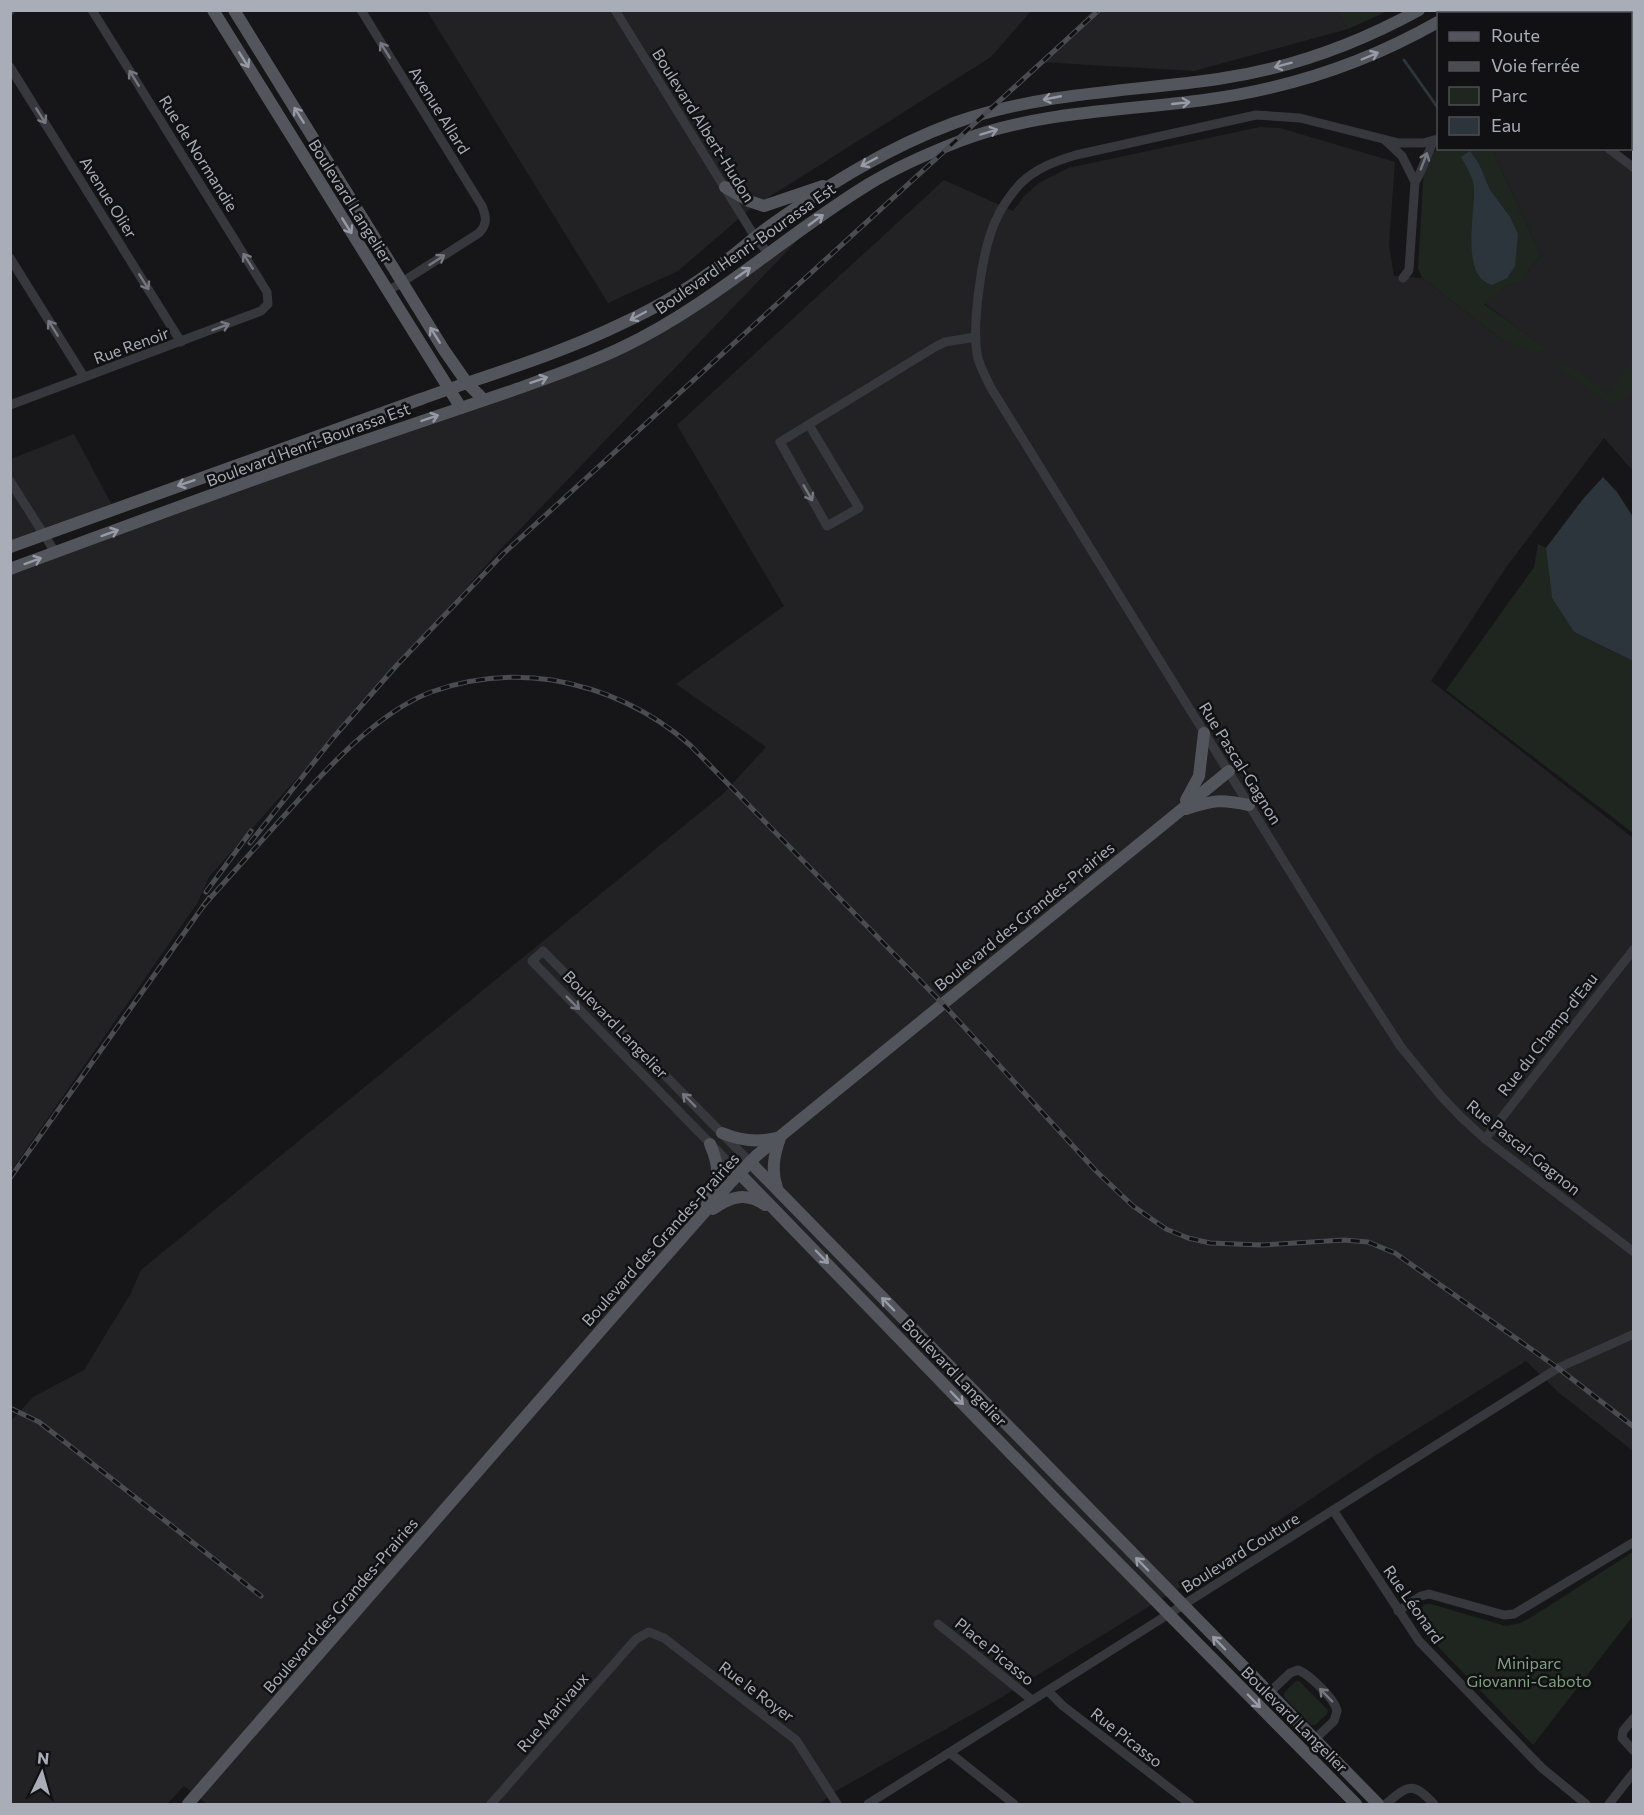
<svg xmlns="http://www.w3.org/2000/svg" width="1644" height="1815" font-family="Commissioner,sans-serif">
	<rect width="100%" height="100%" fill="#161618"/>
	<!-- built -->
	<g fill="#222225">
		<path d="M427,11H1031L991,57L750,209L678,271L608,303Z"/>
		<path d="M1092,11H1337L1348,29L1194,71L1040,62Z"/>
		<path d="M1260,127L1280,128L1395,162L1389,245L1394,276L1422,278L1504,341L1545,348L1484,303L1507,285L1524,280L1530,267L1541,256L1492,149H1608L1633,168V471L1604,438L1507,566L1431,681L1633,838V1451L1558,1392L1526,1361L1376,1455L1179,1588L992,1703L836,1791L819,1804H207L184,1786L167,1804H11L10,1419H13L33,1397L84,1370L131,1293L141,1270L724,793L766,747L676,684L784,606L677,425L944,180L1013,211L1025,195L1039,183L1068,168Z"/>
		<path d="M818,219L500,550L209,877L198,902L11,1171V570L584,364L653,331Z"/>
		<path d="M74,434L114,509L11,548V459Z"/>
	</g>
	<!-- green -->
	<g fill="#1e261f">
		<path d="M1337,11H1388L1348,29Z"/>
		<path d="M1441,149H1492L1541,256L1530,267L1524,281L1507,285L1484,304L1546,348L1537,354L1504,341L1422,278L1418,268L1424,166L1432,152Z"/>
		<path d="M1633,358C1634,381 1638,400 1608,403L1558,367L1563,361L1608,393Z"/>
		<path d="M1538,544L1546,548L1552,598L1574,632L1633,661V833L1446,690L1534,567Z"/>
		<path d="M1633,1552V1616L1533,1745L1422,1630L1414,1619L1415,1611L1426,1604H1431L1506,1626L1520,1623L1530,1618Z"/>
		<path d="M1299,1681L1328,1710L1327,1714L1315,1725H1311L1284,1697V1693L1295,1682Z"/>
	</g>
	<!-- water -->
	<g fill="#2c353c">
		<path d="M1470,151L1479,164L1490,190L1510,217L1518,234L1515,266L1507,278L1492,285C1459,276 1476,211 1474,187C1473,177 1466,166 1461,157Z"/>
		<path d="M1603,477L1617,492L1633,517V661L1574,632L1552,598L1546,548L1583,499Z"/>
	</g>
	<g fill="none" stroke-linecap="round" stroke-linejoin="round">
		<!-- stream -->
		<path stroke="#2c353c" stroke-width="3" d="M1404,60L1438,108"/>
		<!-- minor -->
		<g stroke="#37383d" stroke-width="9">
			<path d="M361,10L482,206C486,216 488,224 479,233L388,291"/>
			<path d="M615,10L755,237L769,254"/>
			<path d="M1493,10L1495,14"/>
			<path d="M1511,10L1513,14"/>
			<path d="M10,11L11,10"/>
			<path d="M10,67L181,342"/>
			<path d="M1438,139L1423,143H1399L1300,118L1256,115L1076,155C1056,161 1036,168 1020,184C1010,195 1001,208 995,222C982,251 972,323 977,354C979,366 986,377 991,388L1353,973L1401,1047L1441,1096L1461,1117L1485,1139L1634,1252"/>
			<path d="M1386,141L1402,156L1415,182L1409,270L1403,278"/>
			<path d="M1630,145L1634,147"/>
			<path d="M1608,148L1634,168"/>
			<path d="M1415,182C1421,174 1428,152 1434,140"/>
			<path d="M10,258L84,377"/>
			<path d="M10,405L261,311L268,304L267,292L92,10"/>
			<path d="M809,425L859,508L827,526L780,442L935,347L945,342L976,337"/>
			<path d="M10,481L55,552"/>
			<path d="M1485,1139L1634,949"/>
			<path d="M739,1173L532,961L543,951L750,1162"/>
			<path d="M1333,1510L1419,1641L1542,1768L1586,1804"/>
			<path d="M1398,1611L1421,1596L1429,1594L1504,1615L1514,1614L1634,1542"/>
			<path d="M938,1624L1032,1700"/>
			<path d="M1048,1691L1063,1706L1190,1804"/>
			<path d="M1269,1693L1290,1673L1298,1670C1310,1675 1335,1699 1337,1711L1334,1721L1314,1740"/>
			<path d="M1634,1718L1623,1731L1622,1738L1634,1751"/>
			<path d="M950,1753L1014,1804"/>
			<path d="M491,1804L636,1639L649,1632L664,1638L796,1740L837,1804"/>
			<path d="M868,1804L1558,1368L1634,1334"/>
			<path d="M1386,1804C1409,1784 1413,1782 1434,1804"/>
			<path d="M1609,1804L1634,1772"/>
		</g>
		<!-- major -->
		<g stroke="#53555c" stroke-width="12">
			<path d="M213,10L461,408"/>
			<path d="M234,10L444,350L467,383L484,400"/>
			<path d="M1522,10L1523,14"/>
			<path d="M1454,14L1460,10"/>
			<path d="M725,187L749,201L764,206L823,186"/>
			<path d="M10,547C147,497 284,449 421,399C488,375 557,355 621,324C660,306 698,283 732,256C746,245 759,233 774,223C831,183 889,147 954,123C1041,92 1128,92 1218,79C1288,69 1357,44 1419,10"/>
			<path d="M10,569C127,526 243,482 361,442C410,425 459,409 508,392C547,378 586,365 623,347C713,304 785,235 869,184C897,167 929,153 960,141C1038,111 1122,111 1204,100C1287,89 1366,63 1438,22"/>
			<path d="M1186,800L1199,776L1204,733"/>
			<path d="M1186,809C1214,800 1220,799 1249,805"/>
			<path d="M722,1133C739,1140 757,1143 776,1138"/>
			<path d="M750,1162L1378,1804"/>
			<path d="M739,1173L1057,1501L1356,1804"/>
			<path d="M777,1188C771,1170 774,1155 780,1138"/>
			<path d="M707,1204C719,1180 721,1169 710,1144"/>
			<path d="M713,1209C731,1196 747,1192 765,1205"/>
			<path d="M188,1804L635,1291L731,1182L756,1156L1229,771"/>
		</g>
		<defs>
			<g id="rail">
				<path d="M250,843L333,738L397,665L503,554L1099,10"/>
				<path d="M206,892L251,831"/>
				<path d="M204,905C230,876 257,846 283,817C323,773 374,714 431,692C470,678 512,674 552,680C605,689 650,710 690,745L943,1004L1096,1171L1133,1206L1166,1229L1188,1238L1210,1243L1262,1245L1344,1240L1368,1242L1395,1253L1558,1368L1634,1427"/>
				<path d="M10,1178L209,898"/>
				<path d="M10,1408L39,1422L61,1439L261,1596"/>
			</g>
		</defs>
		<!-- rail casing -->
		<use href="#rail" stroke="#4a4c52" stroke-width="5"/>
		<!-- rail -->
		<use href="#rail" stroke="#111113" stroke-width="3" stroke-dasharray="9" stroke-linecap="butt"/>
	</g>
	<!-- one-way arrows -->
	<defs><path id="oneway-shaft" d="M-6 0H5M1.5-3L5.5 0L1.5 3" fill="none" stroke-width="1.6" stroke-linecap="round" stroke-linejoin="round" transform="scale(1.5)"/></defs>
	<g stroke="#757881">
		<use href="#oneway-shaft" transform="translate(385 50) rotate(-122)"/>
		<use href="#oneway-shaft" transform="translate(134 78) rotate(-122)"/>
		<use href="#oneway-shaft" transform="translate(41 116) rotate(58)"/>
		<use href="#oneway-shaft" transform="translate(1424 161) rotate(-69)"/>
		<use href="#oneway-shaft" transform="translate(437 260) rotate(-33)"/>
		<use href="#oneway-shaft" transform="translate(248 261) rotate(-122)"/>
		<use href="#oneway-shaft" transform="translate(144 282) rotate(58)"/>
		<use href="#oneway-shaft" transform="translate(221 327) rotate(-21)"/>
		<use href="#oneway-shaft" transform="translate(53 328) rotate(-122)"/>
		<use href="#oneway-shaft" transform="translate(808 493) rotate(60)"/>
		<use href="#oneway-shaft" transform="translate(573 1003) rotate(45)"/>
		<use href="#oneway-shaft" transform="translate(689 1100) rotate(-135)"/>
		<use href="#oneway-shaft" transform="translate(1326 1695) rotate(-134)"/>
	</g>
	<g stroke="#979ba6">
		<use href="#oneway-shaft" transform="translate(1370 56) rotate(-23)"/>
		<use href="#oneway-shaft" transform="translate(244 60) rotate(58)"/>
		<use href="#oneway-shaft" transform="translate(1283 65) rotate(165)"/>
		<use href="#oneway-shaft" transform="translate(1052 98) rotate(169)"/>
		<use href="#oneway-shaft" transform="translate(1181 103) rotate(-6)"/>
		<use href="#oneway-shaft" transform="translate(299 115) rotate(-122)"/>
		<use href="#oneway-shaft" transform="translate(989 132) rotate(-17)"/>
		<use href="#oneway-shaft" transform="translate(869 162) rotate(152)"/>
		<use href="#oneway-shaft" transform="translate(816 220) rotate(-36)"/>
		<use href="#oneway-shaft" transform="translate(347 226) rotate(58)"/>
		<use href="#oneway-shaft" transform="translate(743 273) rotate(-35)"/>
		<use href="#oneway-shaft" transform="translate(638 316) rotate(152)"/>
		<use href="#oneway-shaft" transform="translate(435 335) rotate(-122)"/>
		<use href="#oneway-shaft" transform="translate(539 380) rotate(-19)"/>
		<use href="#oneway-shaft" transform="translate(430 418) rotate(-19)"/>
		<use href="#oneway-shaft" transform="translate(186 483) rotate(161)"/>
		<use href="#oneway-shaft" transform="translate(110 533) rotate(-20)"/>
		<use href="#oneway-shaft" transform="translate(33 561) rotate(-20)"/>
		<use href="#oneway-shaft" transform="translate(822 1257) rotate(46)"/>
		<use href="#oneway-shaft" transform="translate(888 1304) rotate(-134)"/>
		<use href="#oneway-shaft" transform="translate(957 1398) rotate(46)"/>
		<use href="#oneway-shaft" transform="translate(1142 1564) rotate(-134)"/>
		<use href="#oneway-shaft" transform="translate(1219 1643) rotate(-134)"/>
		<use href="#oneway-shaft" transform="translate(1254 1701) rotate(46)"/>
	</g>
	<g text-anchor="middle" dominant-baseline="central" stroke-width="5" stroke-linejoin="round" paint-order="stroke">
		<!-- street labels -->
		<g font-size="16" fill="#a8adb8" stroke="#111113">
			<text transform="translate(440 110) rotate(58)">Avenue Allard</text>
			<text transform="translate(704 125) rotate(58)">Boulevard Albert-Hudon</text>
			<text transform="translate(199 153) rotate(58)">Rue de Normandie</text>
			<text transform="translate(109 197) rotate(58)">Avenue Olier</text>
			<text transform="translate(351 201) rotate(58)">Boulevard Langelier</text>
			<text transform="translate(745 248) rotate(-35)">Boulevard Henri-Bourassa Est</text>
			<text transform="translate(131 345) rotate(-20)">Rue Renoir</text>
			<text transform="translate(308 444) rotate(-20)">Boulevard Henri-Bourassa Est</text>
			<text transform="translate(1241 763) rotate(58)">Rue Pascal-Gagnon</text>
			<text transform="translate(1024 916) rotate(-39)">Boulevard des Grandes-Prairies</text>
			<text transform="translate(616 1024) rotate(46)">Boulevard Langelier</text>
			<text transform="translate(1547 1034) rotate(-52)">Rue du Champ-d'Eau</text>
			<text transform="translate(1524 1147) rotate(39)">Rue Pascal-Gagnon</text>
			<text transform="translate(660 1239) rotate(-48)">Boulevard des Grandes-Prairies</text>
			<text transform="translate(955 1372) rotate(46)">Boulevard Langelier</text>
			<text transform="translate(1240 1552) rotate(-32)">Boulevard Couture</text>
			<text transform="translate(1414 1604) rotate(55)">Rue Léonard</text>
			<text transform="translate(340 1605) rotate(-49)">Boulevard des Grandes-Prairies</text>
			<text transform="translate(995 1651) rotate(39)">Place Picasso</text>
			<text transform="translate(757 1691) rotate(37)">Rue le Royer</text>
			<text transform="translate(552 1712) rotate(-49)">Rue Marivaux</text>
			<text transform="translate(1295 1719) rotate(45)">Boulevard Langelier</text>
			<text transform="translate(1127 1737) rotate(38)">Rue Picasso</text>
		</g>
		<!-- park labels -->
		<g font-size="16" fill="#7fa381" stroke="#111113">
			<text x="1529" y="1662">Miniparc<tspan x="1529" dy="18">Giovanni-Caboto</tspan></text>
		</g>
	</g>
	<!-- border -->
	<rect width="1644" height="1815" fill="none" stroke="#a8adb8" stroke-width="24"/>
	<!-- legend -->
	<rect x="1437" y="12" width="195" height="138" fill="#111113" stroke="#4d4f55" stroke-width="1.5"/>
	<rect x="1449" y="32" width="30" height="9" fill="#53555c" stroke="#4d4f55" stroke-width="1.5"/>
	<text x="1491" y="42" font-size="18" fill="#a8adb8">Route</text>
	<rect x="1449" y="62" width="30" height="9" fill="#4a4c52" stroke="#4d4f55" stroke-width="1.5"/>
	<text x="1491" y="72" font-size="18" fill="#a8adb8">Voie ferrée</text>
	<rect x="1449" y="87" width="30" height="18" fill="#1e261f" stroke="#4d4f55" stroke-width="1.5"/>
	<text x="1491" y="102" font-size="18" fill="#a8adb8">Parc</text>
	<rect x="1449" y="117" width="30" height="18" fill="#2c353c" stroke="#4d4f55" stroke-width="1.5"/>
	<text x="1491" y="132" font-size="18" fill="#a8adb8">Eau</text>
	<!-- north arrow -->
	<g transform="translate(42 1773) rotate(5)" stroke="#111113" stroke-width="4.5" paint-order="stroke">
	<path d="M0-4.5L10 22L0 15L-10 22Z" fill="#a8adb8"/>
	<text y="-9" font-size="16" font-weight="bold" text-anchor="middle" fill="#a8adb8">N</text>
	</g>
</svg>
